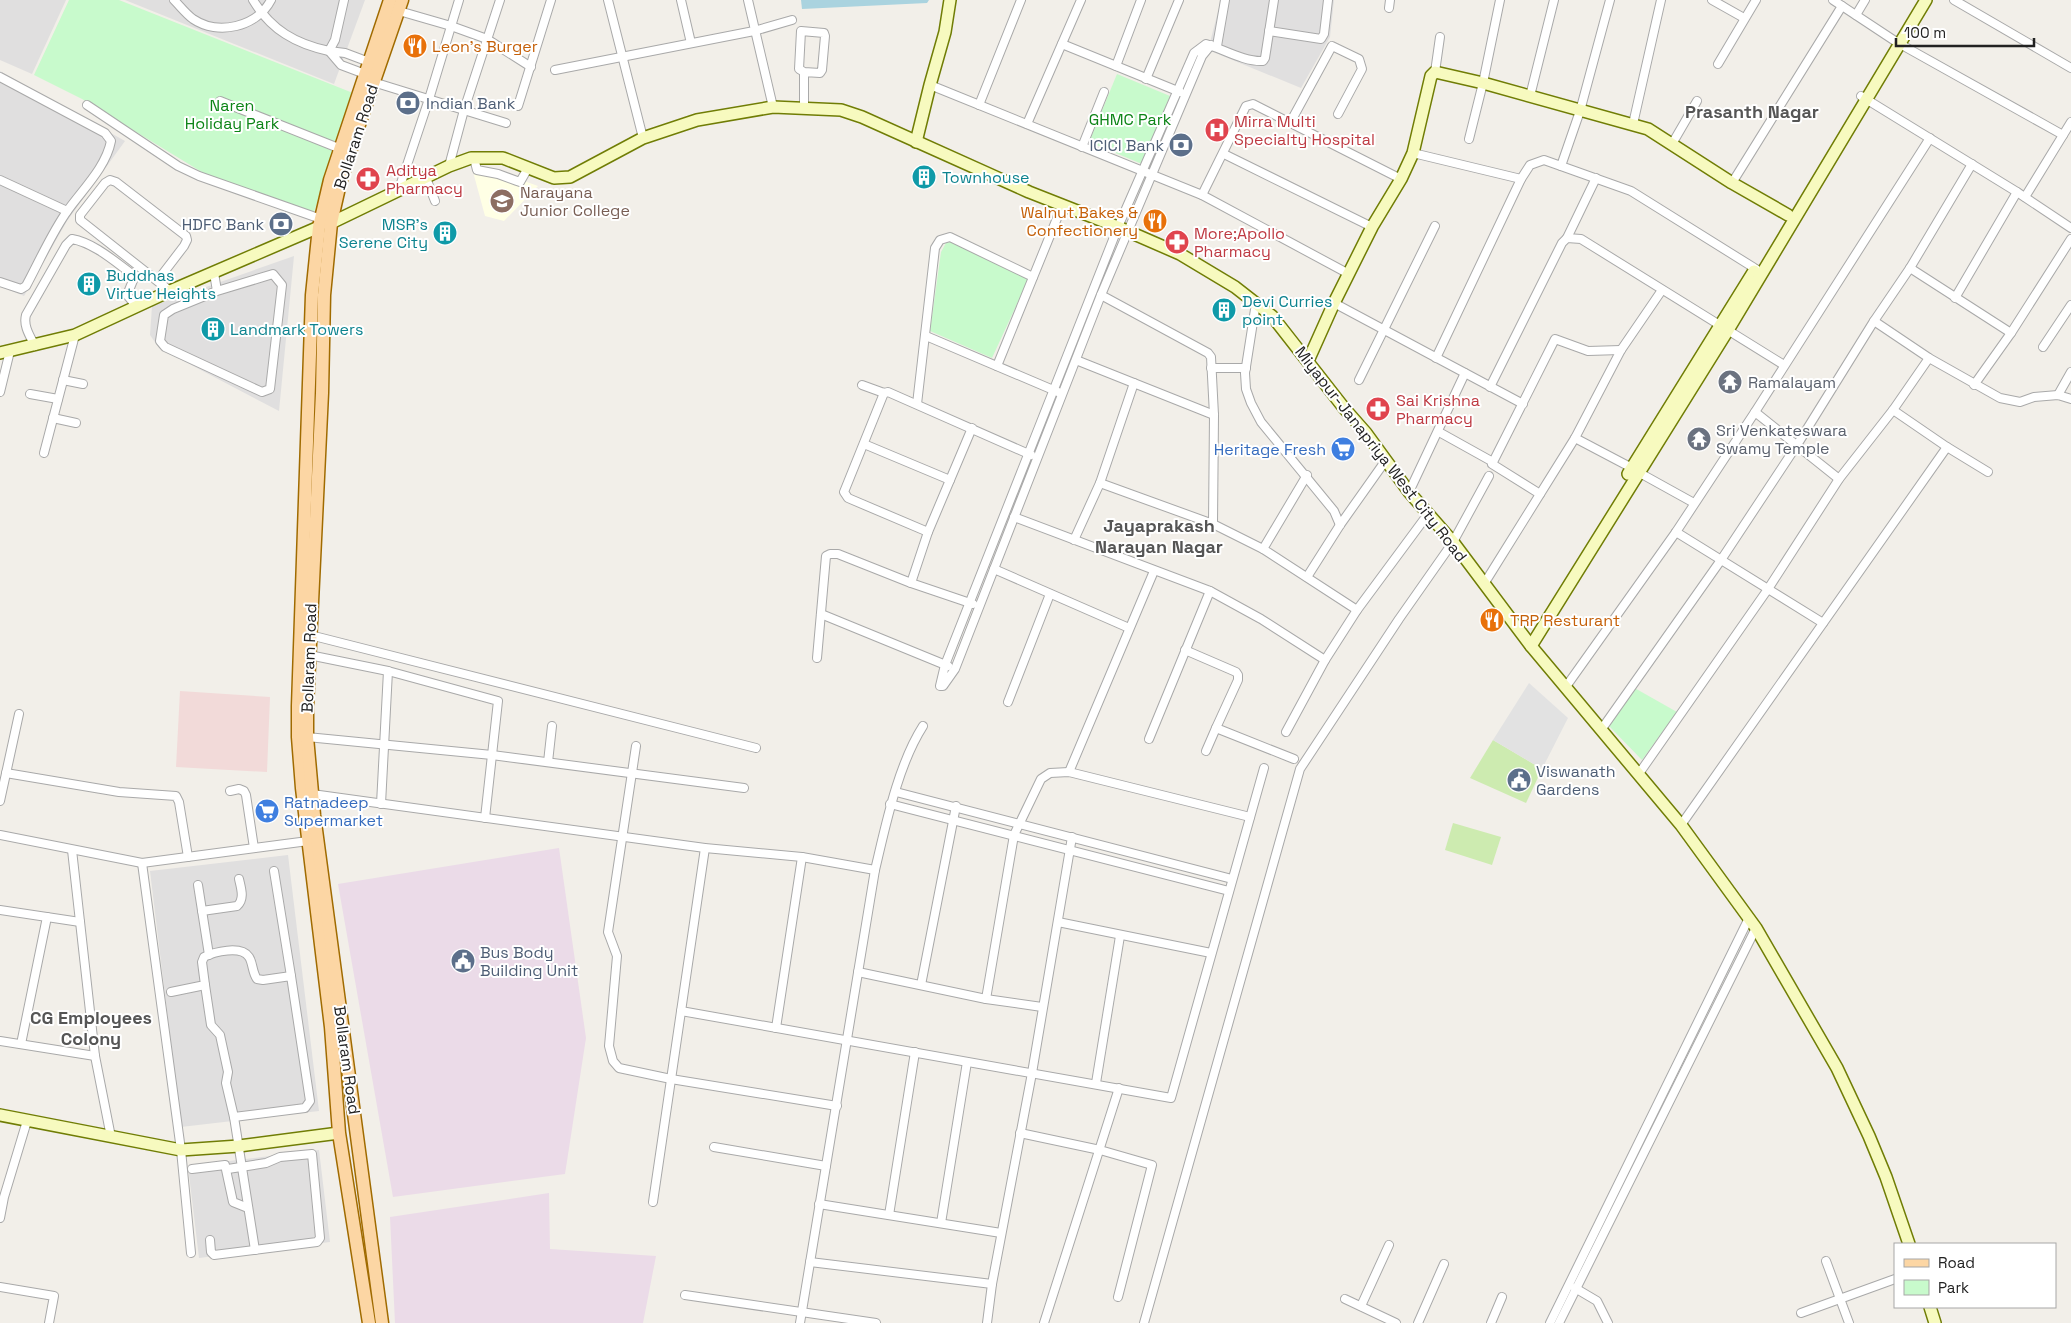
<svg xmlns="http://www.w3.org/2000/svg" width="2071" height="1323" font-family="'Space Grotesk',sans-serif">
	<rect width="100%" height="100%" fill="#f2efe9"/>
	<!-- residential -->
	<g fill="#e0dfdf">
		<path d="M0,0H66L32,74L0,60Z"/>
		<path d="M125,0H365L334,84Z"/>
		<path d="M1221,0H1334L1330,37L1301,88L1208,50Z"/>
		<path d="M0,71L125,141L67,221L24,296L0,286Z"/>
		<path d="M294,256L279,411L159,348L150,335L152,306Z"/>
		<path d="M288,855L319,1111L181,1127L150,871Z"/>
		<path d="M319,1150L330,1242L199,1258L188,1166Z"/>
	</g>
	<!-- commercial -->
	<path fill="#f2dad9" d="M180,691L270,697L267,772L176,767Z"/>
	<!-- industrial -->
	<g fill="#ebdbe8">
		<path d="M559,848L586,1038L565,1174L393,1197L338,884Z"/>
		<path d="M549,1193L550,1249L656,1256L643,1323H395L390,1217Z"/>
	</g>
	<!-- education -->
	<path fill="#ffffe5" d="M485,167L538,186L504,221L485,216L472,168Z"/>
	<!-- grass -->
	<g fill="#cdebb0">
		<path d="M1493,740L1542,769L1526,803L1470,778Z"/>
		<path d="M1453,823L1501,837L1492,865L1445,850Z"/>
	</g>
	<!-- park -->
	<g fill="#c8facc">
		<path d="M69,0H119L353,93L314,212L205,174L82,99L34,75Z"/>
		<path d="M1117,74L1170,96L1142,164L1089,142Z"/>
		<path d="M954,241L1029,278L992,358L930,331L941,252L946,243Z"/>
		<path d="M1631,686L1677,712L1642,760L1609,726Z"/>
	</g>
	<!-- parking -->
	<path fill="#e2e2e2" d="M1529,683L1568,718L1542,769L1493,740Z"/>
	<!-- water -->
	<path fill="#aad3df" d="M801,0H929L927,3L802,9Z"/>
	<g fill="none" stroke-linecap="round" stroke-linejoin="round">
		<defs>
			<g id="street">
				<path d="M174,0C180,6 186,14 193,19C218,36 257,27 271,0"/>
				<path d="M253,0C271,30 296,44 329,51L335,40L344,0"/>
				<path d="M608,0L643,138"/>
				<path d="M681,0L691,43"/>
				<path d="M748,0L773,107"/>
				<path d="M1712,0L1744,18"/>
				<path d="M1833,0L1895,41"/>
				<path d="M1954,0L2071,68"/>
				<path d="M1389,8L1390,0"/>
				<path d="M399,11L451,26L487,39L531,67"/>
				<path d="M1856,15L1865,0"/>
				<path d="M1269,31L1321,39L1324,34L1328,0"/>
				<path d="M1062,44L1180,92"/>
				<path d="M1900,44L2063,135"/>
				<path d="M1211,45L1202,56L1101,295L955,669L943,686H940L945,665L1118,227L1194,53L1206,44C1223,49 1244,62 1263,61L1265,58L1274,0"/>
				<path d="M1217,46L1225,0"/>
				<path d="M1718,64L1756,0"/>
				<path d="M1116,66L1141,0"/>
				<path d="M555,70L754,31L792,20"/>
				<path d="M804,72L820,73L822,70L825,36L824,33L801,31L799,69L804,72V107"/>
				<path d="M1435,72L1440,37"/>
				<path d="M365,74L341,65L329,51L345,53L369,62"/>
				<path d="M0,77L105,133L111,141C106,167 83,189 68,210C52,232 39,262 26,286L21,289L0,282"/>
				<path d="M1146,79L1179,0"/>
				<path d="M373,82L506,123"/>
				<path d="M930,85L1202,195L1349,274"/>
				<path d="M1530,96L1554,0"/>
				<path d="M1861,96L2017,192L2071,228"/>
				<path d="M220,101L341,149"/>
				<path d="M87,105L178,166L199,176L321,219"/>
				<path d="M979,105L1021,0"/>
				<path d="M518,106L551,0"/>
				<path d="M1290,123L1332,46L1359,59L1362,69L1338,114"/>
				<path d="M1027,124L1081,0"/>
				<path d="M1633,124L1661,0"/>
				<path d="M1469,139L1483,83L1500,0"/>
				<path d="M1672,144L1697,101"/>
				<path d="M1082,147L1104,92"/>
				<path d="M1413,153L1521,179"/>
				<path d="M1224,154L1372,227"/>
				<path d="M474,158L477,170L498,174L517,181L520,182L528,168"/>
				<path d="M449,166L464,110L500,0"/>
				<path d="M1561,166L1580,111L1610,0"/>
				<path d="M426,178L435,201"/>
				<path d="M0,180L67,211"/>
				<path d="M1732,183L1842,6"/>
				<path d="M398,192L429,99L459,0"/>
				<path d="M1202,195L1246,106L1253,104L1401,179"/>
				<path d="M2025,197L2071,122"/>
				<path d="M1567,238L1596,178"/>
				<path d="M1910,268L2011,333"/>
				<path d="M214,273L217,291L173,309L164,315L160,341L165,347L262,392L270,389L282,285L273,274L217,291"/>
				<path d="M158,280L184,246L187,240L186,236L116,182L110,180L105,183L80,215V220L170,291"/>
				<path d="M1101,295L1208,353L1211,357L1214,415L1213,524"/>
				<path d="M1955,298L2017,192"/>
				<path d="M1256,303L1245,373L1246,389L1251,403L1261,422L1334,511L1340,525"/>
				<path d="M1334,303L1523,404"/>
				<path d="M1874,321L1929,358L2000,398L2020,402L2034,397L2058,395L2071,399"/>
				<path d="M926,336L1058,392"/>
				<path d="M35,346C30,336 23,326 26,315L66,245L72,239C94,243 114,261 132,274L134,278L127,295L137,307"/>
				<path d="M2043,347L2071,305"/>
				<path d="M1436,358L1521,179L1530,165L1544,160L1631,191L1756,269"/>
				<path d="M1076,360L1214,415"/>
				<path d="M997,366L1062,206"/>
				<path d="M1211,368H1246"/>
				<path d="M63,380L83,384"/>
				<path d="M1359,380L1435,226"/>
				<path d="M862,385L884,393L888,392L1031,455"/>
				<path d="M1974,385L2011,333L2071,239"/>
				<path d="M1490,387L1562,243L1567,238L1581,239L1784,365"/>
				<path d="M0,392L10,351"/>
				<path d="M884,393L844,492L848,498L928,532"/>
				<path d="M30,394L58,399"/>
				<path d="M2058,395L2071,372"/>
				<path d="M917,404L935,248L940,240L950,237L1033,277"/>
				<path d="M1893,410L1947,447L1988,472"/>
				<path d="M1755,412L1839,479"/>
				<path d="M53,418L76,423"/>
				<path d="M1439,432L1493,462"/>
				<path d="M1575,438L1632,468"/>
				<path d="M864,444L950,480"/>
				<path d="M44,453L75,335"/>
				<path d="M1638,472L1694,503"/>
				<path d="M1100,483L1213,524L1263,549L1357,610"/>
				<path d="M1409,492L1465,373"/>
				<path d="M1540,494L1492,464L1555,339L1588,351L1621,350"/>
				<path d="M1014,517L1210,591L1261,619L1325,660"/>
				<path d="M1676,532L1823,623"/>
				<path d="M1074,540L1100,483L1134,383"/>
				<path d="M1263,549L1307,475"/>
				<path d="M994,569L1129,628"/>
				<path d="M1307,577L1340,525L1386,460"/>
				<path d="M911,583L928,532L972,428"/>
				<path d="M1484,584L1575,438L1621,350L1662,290"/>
				<path d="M821,614L948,666"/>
				<path d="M310,635L756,748"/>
				<path d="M1185,650L1236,672L1238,675V680L1216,728L1294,759"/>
				<path d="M309,655L388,671L498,701L485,818"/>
				<path d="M817,658L826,556L830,554H838L911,583L973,604"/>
				<path d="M1565,688L1676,532L1755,412L1930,138"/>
				<path d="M1008,702L1050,594"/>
				<path d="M1601,730L1721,560L1797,445L1874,321L1910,268L1972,164"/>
				<path d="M1286,732L1325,660L1357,610L1428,514"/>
				<path d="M307,737L492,755L744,788"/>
				<path d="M1149,739L1210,591"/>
				<path d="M636,746L608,932L617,956L609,1046L613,1061L619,1068L671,1079L837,1106"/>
				<path d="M1206,751L1216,728"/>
				<path d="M548,762L552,726"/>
				<path d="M1069,772L1154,571"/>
				<path d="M6,773L119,792L176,796L179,802L188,857"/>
				<path d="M1638,775L1768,589L1839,479L1893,410L1929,358"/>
				<path d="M230,791L239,789L244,791L246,795L254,848"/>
				<path d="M896,792L1232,879"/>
				<path d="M312,794L705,848L802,857L875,870"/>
				<path d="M0,801L19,714"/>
				<path d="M381,804L388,671"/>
				<path d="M890,804L1229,891"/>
				<path d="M1681,825L1947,447"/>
				<path d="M0,835L142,863L308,841"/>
				<path d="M72,850L95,1056L111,1137"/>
				<path d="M142,863L181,1150L191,1253"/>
				<path d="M274,871L291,976"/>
				<path d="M198,885L209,955"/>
				<path d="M0,910L80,922"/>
				<path d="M202,911L237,906C245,899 241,888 239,879"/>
				<path d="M1058,922L1211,953"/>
				<path d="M858,972L986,999L1042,1007"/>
				<path d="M205,985L211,1025L220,1035L228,1072L226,1083L234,1117L255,1250"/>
				<path d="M921,985L956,806"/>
				<path d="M171,992L205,985L202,962L204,957C214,952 241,945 249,957C253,963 252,972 257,979L263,980L291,976L310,1101L305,1108L234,1117"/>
				<path d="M986,999L1014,835L1041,779L1050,773L1069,772L1250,817"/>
				<path d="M681,1011L1171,1098L1264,768"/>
				<path d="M776,1028L802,857"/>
				<path d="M0,1041L95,1056"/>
				<path d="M21,1044L47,917"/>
				<path d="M1096,1083L1120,936"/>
				<path d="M1020,1133L1100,1150L1152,1165L1118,1297"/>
				<path d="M714,1147L826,1166"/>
				<path d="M192,1169L225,1165L233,1202L248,1208"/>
				<path d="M653,1202L705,848"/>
				<path d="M819,1204L1001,1233"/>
				<path d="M889,1215L915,1052"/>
				<path d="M0,1218L4,1197L27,1121"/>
				<path d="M941,1223L967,1062"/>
				<path d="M210,1240L211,1252L214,1255L317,1242L320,1238L312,1154L280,1157L266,1163L228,1169"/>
				<path d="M1826,1261L1849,1323"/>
				<path d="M810,1262L992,1284"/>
				<path d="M0,1287L54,1296L49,1323"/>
				<path d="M1575,1288L1597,1301L1608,1323"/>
				<path d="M685,1295L876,1323"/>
				<path d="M1345,1299L1396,1323"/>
				<path d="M1361,1306L1389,1245"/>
				<path d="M1801,1313L1895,1279"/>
				<path d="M800,1323L875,870C886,824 898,765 923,726"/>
				<path d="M987,1323L992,1284L1032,1073L1072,837"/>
				<path d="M1044,1323L1119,1088"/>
				<path d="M1144,1323L1300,769L1399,619L1453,542L1489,476"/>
				<path d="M1418,1323L1444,1264"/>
				<path d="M1491,1323L1502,1297"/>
				<path d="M1550,1323L1749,918"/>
				<path d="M1559,1323L1756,928"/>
			</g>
			<g id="secondary">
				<path d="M916,142L930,85L945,32L950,0"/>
				<path d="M331,223L449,166L471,158H503L554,178L570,177L643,138L697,120L773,107L841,110L862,117L1029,192L1118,227L1180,254L1235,287L1272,316L1344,408L1366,433L1409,492L1453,542L1531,646L1681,825L1756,928L1837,1068L1869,1136L1886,1177L1909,1244"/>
				<path d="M0,353L75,335L170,291L319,227"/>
				<path d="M1308,361L1334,303L1372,227L1401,179L1413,153L1431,76L1435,72L1483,83L1648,129L1732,183L1788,215"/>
				<path d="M1628,474L1754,271"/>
				<path d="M1531,646L1728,330L1926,0"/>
				<path d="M0,1115L181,1150L239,1146L339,1133"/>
				<path d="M1930,1307L1935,1323"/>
			</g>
			<g id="primary">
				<path d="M369,1323L339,1133L331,1027L302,788L298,737V706L312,295L319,227L330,180L390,0"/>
				<path d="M382,1323L314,815L307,737V707L322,393L324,295L331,223L340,183L355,136L402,0"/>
			</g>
		</defs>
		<!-- street casing -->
		<use href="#street" stroke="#a9a9a9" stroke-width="10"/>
		<!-- secondary casing -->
		<use href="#secondary" stroke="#707d05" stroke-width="14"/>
		<!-- primary casing -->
		<use href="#primary" stroke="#a06b00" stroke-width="15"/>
		<!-- street -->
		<use href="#street" stroke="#fff" stroke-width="8"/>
		<!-- secondary -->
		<use href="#secondary" stroke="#f7fabf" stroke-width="11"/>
		<!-- primary -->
		<use href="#primary" stroke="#fcd6a4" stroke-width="12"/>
	</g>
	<!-- icons -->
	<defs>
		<symbol id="restaurant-disc" viewBox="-11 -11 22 22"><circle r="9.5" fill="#e8710a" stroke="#fff"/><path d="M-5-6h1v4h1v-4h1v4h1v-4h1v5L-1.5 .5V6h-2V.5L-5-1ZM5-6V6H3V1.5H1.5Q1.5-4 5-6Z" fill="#fff"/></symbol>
		<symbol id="bank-disc" viewBox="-11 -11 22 22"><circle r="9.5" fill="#5c6f8a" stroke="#fff"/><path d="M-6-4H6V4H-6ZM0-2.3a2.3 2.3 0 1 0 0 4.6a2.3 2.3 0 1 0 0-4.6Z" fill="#fff"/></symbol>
		<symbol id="hospital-disc" viewBox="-11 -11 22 22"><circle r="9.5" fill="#e0444e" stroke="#fff"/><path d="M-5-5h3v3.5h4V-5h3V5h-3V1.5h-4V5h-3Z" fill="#fff"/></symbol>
		<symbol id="building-disc" viewBox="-11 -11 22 22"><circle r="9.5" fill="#0f9aa8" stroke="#fff"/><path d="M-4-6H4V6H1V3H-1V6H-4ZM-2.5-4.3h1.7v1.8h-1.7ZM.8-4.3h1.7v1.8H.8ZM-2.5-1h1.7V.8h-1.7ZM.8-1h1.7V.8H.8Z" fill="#fff"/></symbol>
		<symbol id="pharmacy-disc" viewBox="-11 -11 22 22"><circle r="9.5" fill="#e0444e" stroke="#fff"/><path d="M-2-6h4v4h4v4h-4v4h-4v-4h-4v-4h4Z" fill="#fff"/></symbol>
		<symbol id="university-disc" viewBox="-11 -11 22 22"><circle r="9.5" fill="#8d6e63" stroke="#fff"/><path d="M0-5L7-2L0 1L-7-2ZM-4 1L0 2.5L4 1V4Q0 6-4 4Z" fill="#fff"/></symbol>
		<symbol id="temple-disc" viewBox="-11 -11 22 22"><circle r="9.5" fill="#6b7280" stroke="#fff"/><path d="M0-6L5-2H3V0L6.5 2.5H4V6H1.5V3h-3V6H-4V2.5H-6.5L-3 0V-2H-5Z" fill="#fff"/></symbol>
		<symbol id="supermarket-disc" viewBox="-11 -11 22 22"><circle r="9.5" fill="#3f7fe0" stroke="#fff"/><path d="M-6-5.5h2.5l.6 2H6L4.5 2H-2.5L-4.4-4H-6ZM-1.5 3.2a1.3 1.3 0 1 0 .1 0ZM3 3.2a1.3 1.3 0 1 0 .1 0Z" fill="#fff"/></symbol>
		<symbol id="civic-disc" viewBox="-11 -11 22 22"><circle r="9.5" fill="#5c6f8a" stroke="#fff"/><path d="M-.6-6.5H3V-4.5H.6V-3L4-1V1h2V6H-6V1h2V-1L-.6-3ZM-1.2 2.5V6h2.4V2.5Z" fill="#fff"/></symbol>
	</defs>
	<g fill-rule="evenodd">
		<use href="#restaurant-disc" x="401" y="32" width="28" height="28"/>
		<use href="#bank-disc" x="394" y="89" width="28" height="28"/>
		<use href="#hospital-disc" x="1203" y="116" width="28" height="28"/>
		<use href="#bank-disc" x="1167" y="131" width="28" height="28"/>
		<use href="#building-disc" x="910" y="163" width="28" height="28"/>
		<use href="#pharmacy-disc" x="354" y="165" width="28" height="28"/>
		<use href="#university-disc" x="488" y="187" width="28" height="28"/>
		<use href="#restaurant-disc" x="1141" y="207" width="28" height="28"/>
		<use href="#bank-disc" x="267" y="210" width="28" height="28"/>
		<use href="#building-disc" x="431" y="219" width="28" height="28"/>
		<use href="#pharmacy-disc" x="1163" y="228" width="28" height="28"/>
		<use href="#building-disc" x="75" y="270" width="28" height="28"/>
		<use href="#building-disc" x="1210" y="296" width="28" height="28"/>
		<use href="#building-disc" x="199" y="315" width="28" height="28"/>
		<use href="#temple-disc" x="1716" y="368" width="28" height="28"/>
		<use href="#pharmacy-disc" x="1364" y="395" width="28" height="28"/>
		<use href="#temple-disc" x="1685" y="425" width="28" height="28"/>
		<use href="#supermarket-disc" x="1329" y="435" width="28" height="28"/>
		<use href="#restaurant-disc" x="1478" y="606" width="28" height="28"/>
		<use href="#civic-disc" x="1505" y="766" width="28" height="28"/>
		<use href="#supermarket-disc" x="253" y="797" width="28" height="28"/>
		<use href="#civic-disc" x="449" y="947" width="28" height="28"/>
	</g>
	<g text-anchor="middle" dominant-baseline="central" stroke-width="4" stroke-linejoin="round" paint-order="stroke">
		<!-- food labels -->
		<g font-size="16" fill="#c56008" stroke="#fff" text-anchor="start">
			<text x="432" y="46">Leon's Burger</text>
			<text x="1138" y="212" text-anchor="end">Walnut Bakes &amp;<tspan x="1138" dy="18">Confectionery</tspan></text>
			<text x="1510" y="620">TRP Resturant</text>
		</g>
		<!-- service labels -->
		<g font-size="16" fill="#4e5e75" stroke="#fff" text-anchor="start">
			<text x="426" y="103">Indian Bank</text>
			<text x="1164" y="145" text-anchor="end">ICICI Bank</text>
			<text x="264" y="224" text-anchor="end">HDFC Bank</text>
			<text x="1536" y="771">Viswanath<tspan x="1536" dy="18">Gardens</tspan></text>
			<text x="480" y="952">Bus Body<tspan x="480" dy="18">Building Unit</tspan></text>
		</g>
		<!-- park labels -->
		<g font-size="16" fill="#0c8416" stroke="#fff">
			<text x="232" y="105">Naren<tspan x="232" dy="18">Holiday Park</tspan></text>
			<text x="1130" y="119">GHMC Park</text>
		</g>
		<!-- health labels -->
		<g font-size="16" fill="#be3a42" stroke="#fff" text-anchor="start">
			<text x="1234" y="121">Mirra Multi<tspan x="1234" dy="18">Specialty Hospital</tspan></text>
			<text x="386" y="170">Aditya<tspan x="386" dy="18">Pharmacy</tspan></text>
			<text x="1194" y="233">More;Apollo<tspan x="1194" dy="18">Pharmacy</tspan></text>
			<text x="1396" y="400">Sai Krishna<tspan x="1396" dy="18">Pharmacy</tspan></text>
		</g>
		<!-- street labels -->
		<g font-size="16" fill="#222" stroke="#fff">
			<text transform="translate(356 137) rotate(-72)">Bollaram Road</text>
			<text transform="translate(1381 454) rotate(52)">Miyapur-Janapriya West City Road</text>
			<text transform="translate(309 658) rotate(-88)">Bollaram Road</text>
			<text transform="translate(347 1060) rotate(82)">Bollaram Road</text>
		</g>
		<!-- culture labels -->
		<g font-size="16" fill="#0d838f" stroke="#fff" text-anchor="start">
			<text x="942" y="177">Townhouse</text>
			<text x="428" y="224" text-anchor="end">MSR’s<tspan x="428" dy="18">Serene City</tspan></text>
			<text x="106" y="275">Buddhas<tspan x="106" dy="18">Virtue Heights</tspan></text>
			<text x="1242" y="301">Devi Curries<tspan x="1242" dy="18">point</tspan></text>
			<text x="230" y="329">Landmark Towers</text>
		</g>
		<!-- education labels -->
		<g font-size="16" fill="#785e54" stroke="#fff" text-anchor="start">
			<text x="520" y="192">Narayana<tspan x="520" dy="18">Junior College</tspan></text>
		</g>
		<!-- worship labels -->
		<g font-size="16" fill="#5b616d" stroke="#fff" text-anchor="start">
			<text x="1748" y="382">Ramalayam</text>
			<text x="1716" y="430">Sri Venkateswara<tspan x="1716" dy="18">Swamy Temple</tspan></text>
		</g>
		<!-- shop labels -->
		<g font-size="16" fill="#366cbe" stroke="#fff" text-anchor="end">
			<text x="1326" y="449">Heritage Fresh</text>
			<text x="284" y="802" text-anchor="start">Ratnadeep<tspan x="284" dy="18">Supermarket</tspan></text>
		</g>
		<!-- neighbourhood labels -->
		<g font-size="18" font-weight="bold" fill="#555" stroke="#fff">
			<text x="1752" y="111">Prasanth Nagar</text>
			<text x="1159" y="525">Jayaprakash<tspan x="1159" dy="21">Narayan Nagar</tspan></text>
			<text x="91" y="1017">CG Employees<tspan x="91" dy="21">Colony</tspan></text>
		</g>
	</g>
	<!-- legend -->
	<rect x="1894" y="1243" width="162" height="65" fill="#ffffff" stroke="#a7a7a7"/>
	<rect x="1904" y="1259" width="25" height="8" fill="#fcd6a4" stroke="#a7a7a7"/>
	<text x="1938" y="1268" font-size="15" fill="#222222">Road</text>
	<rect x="1904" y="1280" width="25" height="15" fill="#c8facc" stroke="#a7a7a7"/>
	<text x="1938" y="1293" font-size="15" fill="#222222">Park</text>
	<!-- scale -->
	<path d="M1896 38v8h138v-8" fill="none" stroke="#222222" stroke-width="2.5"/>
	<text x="1904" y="38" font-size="15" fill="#222222" stroke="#ffffff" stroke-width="4" paint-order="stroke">100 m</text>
</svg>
